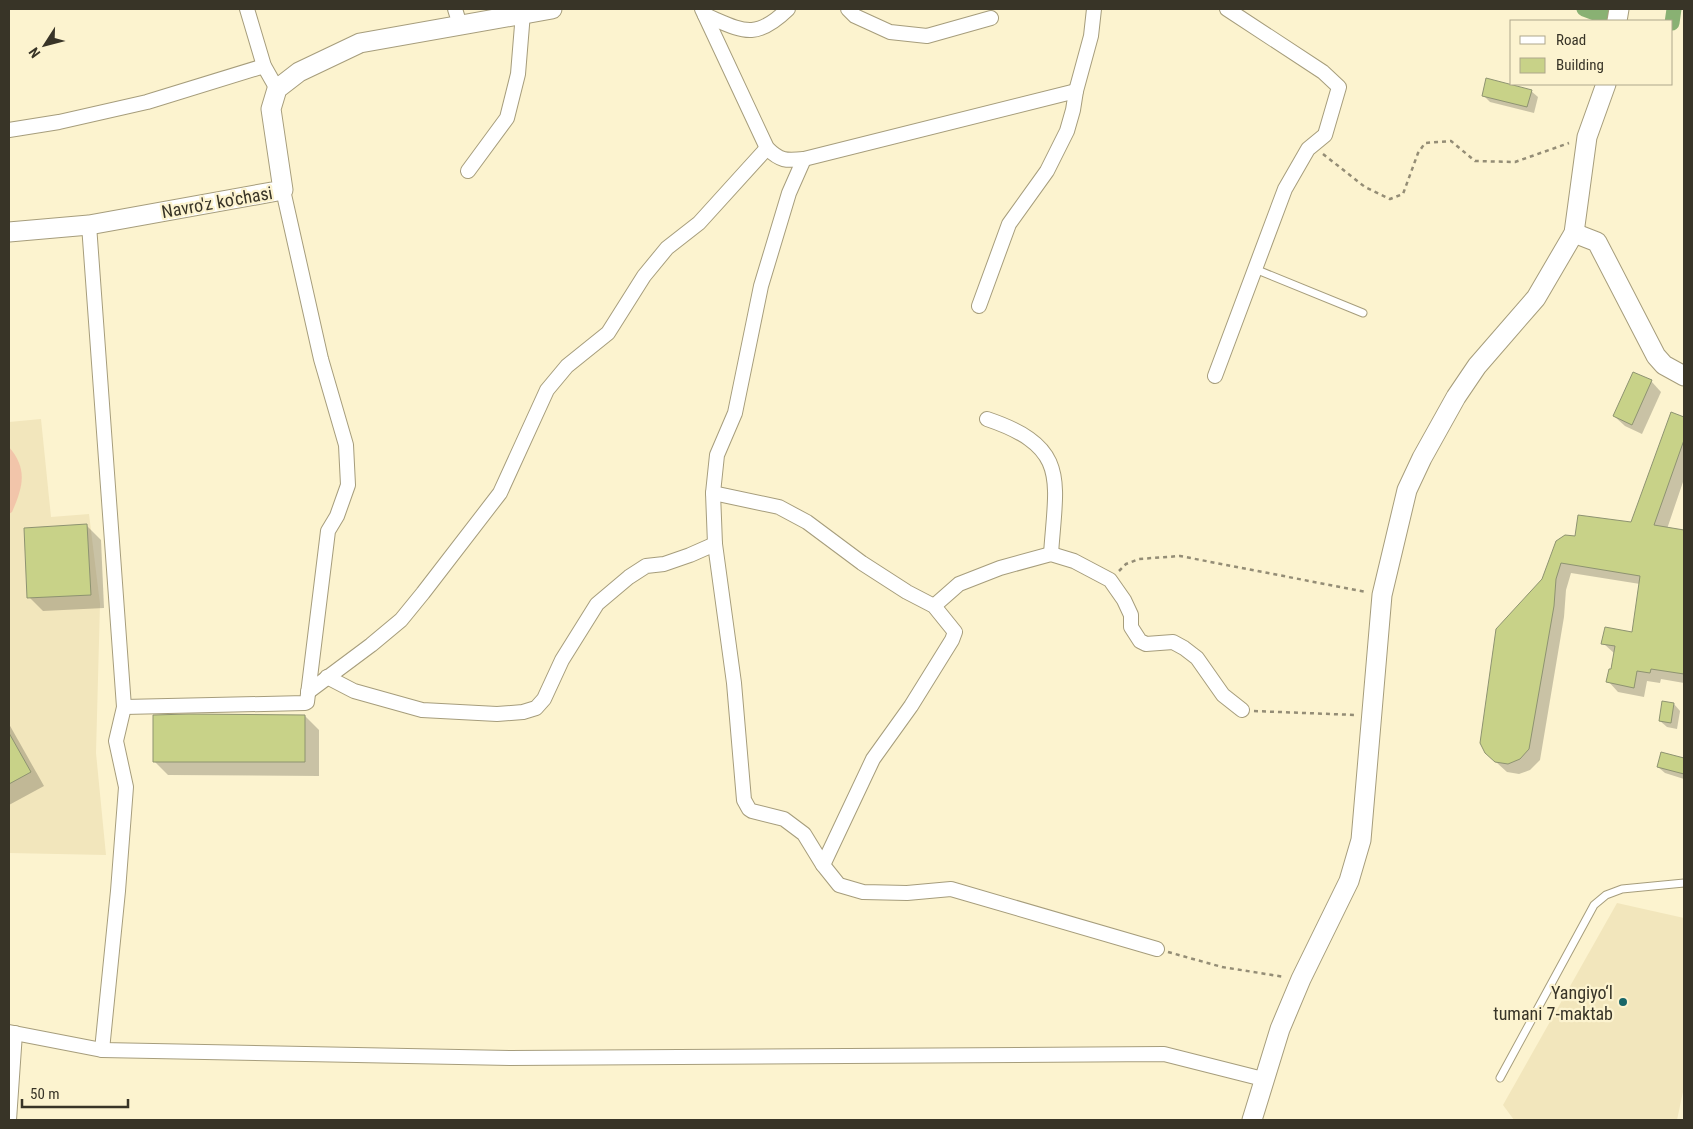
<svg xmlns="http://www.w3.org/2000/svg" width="1693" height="1129" font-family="'Roboto Condensed',sans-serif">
	<rect width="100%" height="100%" fill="#fcf3cf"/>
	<!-- built -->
	<g fill="#f2e6bc">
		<path d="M41,419L51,517L89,514L100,604L96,753L106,855L9,853V422Z"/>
		<path d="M1617,903L1684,918V1087L1677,1120H1514L1503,1105Z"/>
	</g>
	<!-- green -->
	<path fill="#f2c5aa" d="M9,447C28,469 23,487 12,512L9,514Z"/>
	<!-- shadow -->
	<g fill="#0003">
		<path d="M1531,91L1538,97L1534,113L1490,102L1483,95Z"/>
		<path d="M1651,381L1661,392L1642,434L1625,426L1614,416Z"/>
		<path d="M1671,413L1684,418V479L1667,529L1684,531V683L1661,679L1660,683L1647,681L1644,697L1618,692L1608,681L1612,671L1615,654L1603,643L1633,634L1640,584L1571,573L1566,590L1564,617L1540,760L1530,770L1519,774L1507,772L1486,753L1543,580L1576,538L1632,524Z"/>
		<path d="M87,526L101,540L104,608L43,611L29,597Z"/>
		<path d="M1674,704L1680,711L1677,729L1667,727L1660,721Z"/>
		<path d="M305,716L319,730V776L168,775L154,761Z"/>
		<path d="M9,724L44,786L9,805Z"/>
		<path d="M1662,754L1684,760V779L1665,773L1658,767Z"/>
	</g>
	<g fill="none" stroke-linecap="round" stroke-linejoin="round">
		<!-- canal -->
		<g stroke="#89b173" stroke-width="15">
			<path d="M1584,9L1616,21"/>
			<path d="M1672,23L1674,9"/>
		</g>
	</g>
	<!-- building -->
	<g fill="#c8d288" stroke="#8e9371">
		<path d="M1486,78L1532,90L1527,107L1482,96Z"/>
		<path d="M1633,372L1652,380L1632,425L1613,416Z"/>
		<path d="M1671,412L1684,417V440L1654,525L1684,530V674L1651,669L1650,673L1637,671L1634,688L1606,682L1609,669H1611L1615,646L1601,644L1605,627L1632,632L1640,576L1561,563L1556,579L1554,606L1529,749L1520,759L1508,764L1495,762L1485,753L1480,743L1496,629L1542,579L1556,541L1565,535L1575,536L1578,515L1631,522Z"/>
		<path d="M87,524L91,595L27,598L24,528Z"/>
		<path d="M1662,701L1674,703L1671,723L1659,721Z"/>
		<path d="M189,714L305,715V762H153V715Z"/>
		<path d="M9,733L31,772L9,784Z"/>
		<path d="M1661,752L1684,758V774L1657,767Z"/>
	</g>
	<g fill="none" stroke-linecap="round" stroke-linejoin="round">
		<defs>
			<g id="lane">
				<path d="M1255,269L1363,313"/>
				<path d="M1500,1078L1594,905L1606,895L1622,889L1684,883"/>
			</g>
			<g id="street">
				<path d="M247,9L264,66L277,89"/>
				<path d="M455,9L460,25"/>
				<path d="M702,9L767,148C780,161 786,161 804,159L1076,91"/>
				<path d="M848,9L855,16L890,32L927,36L991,18"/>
				<path d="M705,15C743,31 755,41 788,9"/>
				<path d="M9,130L59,122L147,102L264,66"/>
				<path d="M804,159L789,193L761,286L735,413L717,455L713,493L715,544L734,683L744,800L749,809L752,811L784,819L804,834L823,865L839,885L863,892L907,893L951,889L1157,949"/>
				<path d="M468,171L507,118L518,74L523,13"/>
				<path d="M89,225L124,707L116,741L126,787L118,891L102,1050"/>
				<path d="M979,306L1009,224L1047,171L1067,131L1073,110L1076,91L1091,36L1094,9"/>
				<path d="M1215,376L1285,189L1308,149L1325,135L1339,87L1323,72L1227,9"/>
				<path d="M987,419C1070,447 1056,480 1051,554"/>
				<path d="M713,493L779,507L807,522L862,563L907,592L934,606L955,632L952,640L911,706L873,759L823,865"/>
				<path d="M934,606L959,584L1000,568L1051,554L1074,561L1110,580L1124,600L1131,615V627L1140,641L1146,644L1173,642L1184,648L1197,658L1223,695L1242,710"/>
				<path d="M327,677L354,691L422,710L497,714L523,712L536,708L544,699L562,660L597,604L629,577L646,566L664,564L690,555L715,544"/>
				<path d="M308,692L371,645L401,620L423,593L500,493L547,390L567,366L608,333L644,276L667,248L699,223L767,148"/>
				<path d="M124,707L305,703L307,702L328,531L337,516L348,485L346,445L321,359L283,190"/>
				<path d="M9,1032L102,1050L510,1058L1164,1054L1263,1079"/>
				<path d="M9,1120L15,1033"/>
			</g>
			<g id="secondary">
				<path d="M1617,21L1619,9"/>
				<path d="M9,232L89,225L283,190L271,109L277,89L299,72L360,43L552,9"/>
				<path d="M1574,233L1597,242L1656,356L1664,365L1684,376"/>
				<path d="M1252,1120L1280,1029L1301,979L1349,881L1361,840L1382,595L1407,490L1422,458L1456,397L1477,366L1536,298L1574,233L1587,137L1606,84"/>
			</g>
		</defs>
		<!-- lane casing -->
		<use href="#lane" stroke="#a69d7c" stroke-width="9"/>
		<!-- street casing -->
		<use href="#street" stroke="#a69d7c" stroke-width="16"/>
		<!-- secondary casing -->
		<use href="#secondary" stroke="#a69d7c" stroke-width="21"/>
		<!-- path -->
		<g stroke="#948d76" stroke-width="2.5" stroke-dasharray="4 4" stroke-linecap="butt">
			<path d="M1323,154L1365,187L1390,199L1403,194L1418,153L1425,143L1451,141L1475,161L1515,162L1569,143"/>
			<path d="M1119,571L1126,564L1139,559L1180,556L1366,592"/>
			<path d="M1254,711L1356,715"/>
			<path d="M1168,952L1222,967L1285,977"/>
		</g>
		<!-- lane -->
		<use href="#lane" stroke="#fff" stroke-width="7"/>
		<!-- street -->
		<use href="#street" stroke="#fff" stroke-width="14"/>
		<!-- secondary -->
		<use href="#secondary" stroke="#fff" stroke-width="19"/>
	</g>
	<!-- markers -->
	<circle fill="#186668" stroke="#fcf3cf" stroke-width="2" cx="1623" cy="1002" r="5"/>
	<g text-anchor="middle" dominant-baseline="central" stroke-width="4.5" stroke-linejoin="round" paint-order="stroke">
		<!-- street labels -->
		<g font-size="18" fill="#383427" stroke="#fcf3cf">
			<text transform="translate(217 202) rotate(-10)">Navro'z ko'chasi</text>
		</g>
		<!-- poi labels -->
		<g font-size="18" fill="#383427" stroke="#fcf3cf" text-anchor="end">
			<text x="1613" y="992">Yangiyo‘l<tspan x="1613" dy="21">tumani 7-maktab</tspan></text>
		</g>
	</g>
	<!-- border -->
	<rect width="1693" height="1129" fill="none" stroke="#383427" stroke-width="20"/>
	<!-- legend -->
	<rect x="1510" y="20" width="162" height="65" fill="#fcf3cf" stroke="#aea78c"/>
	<rect x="1520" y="36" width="25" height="8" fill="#ffffff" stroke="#aea78c"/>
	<text x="1556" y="45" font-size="15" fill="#383427">Road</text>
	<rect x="1520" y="58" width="25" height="15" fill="#c8d288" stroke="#aea78c"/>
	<text x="1556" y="70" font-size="15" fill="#383427">Building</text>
	<!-- north arrow -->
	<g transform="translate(45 45) rotate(234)" stroke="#fcf3cf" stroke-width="4" paint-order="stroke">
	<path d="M0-4L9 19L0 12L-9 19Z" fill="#383427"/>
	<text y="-8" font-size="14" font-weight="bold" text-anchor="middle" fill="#383427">N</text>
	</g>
	<!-- scale -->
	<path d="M22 1099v8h106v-8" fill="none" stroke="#383427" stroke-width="2.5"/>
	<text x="30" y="1099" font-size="15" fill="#383427" stroke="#fcf3cf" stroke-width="4" paint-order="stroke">50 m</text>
</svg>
